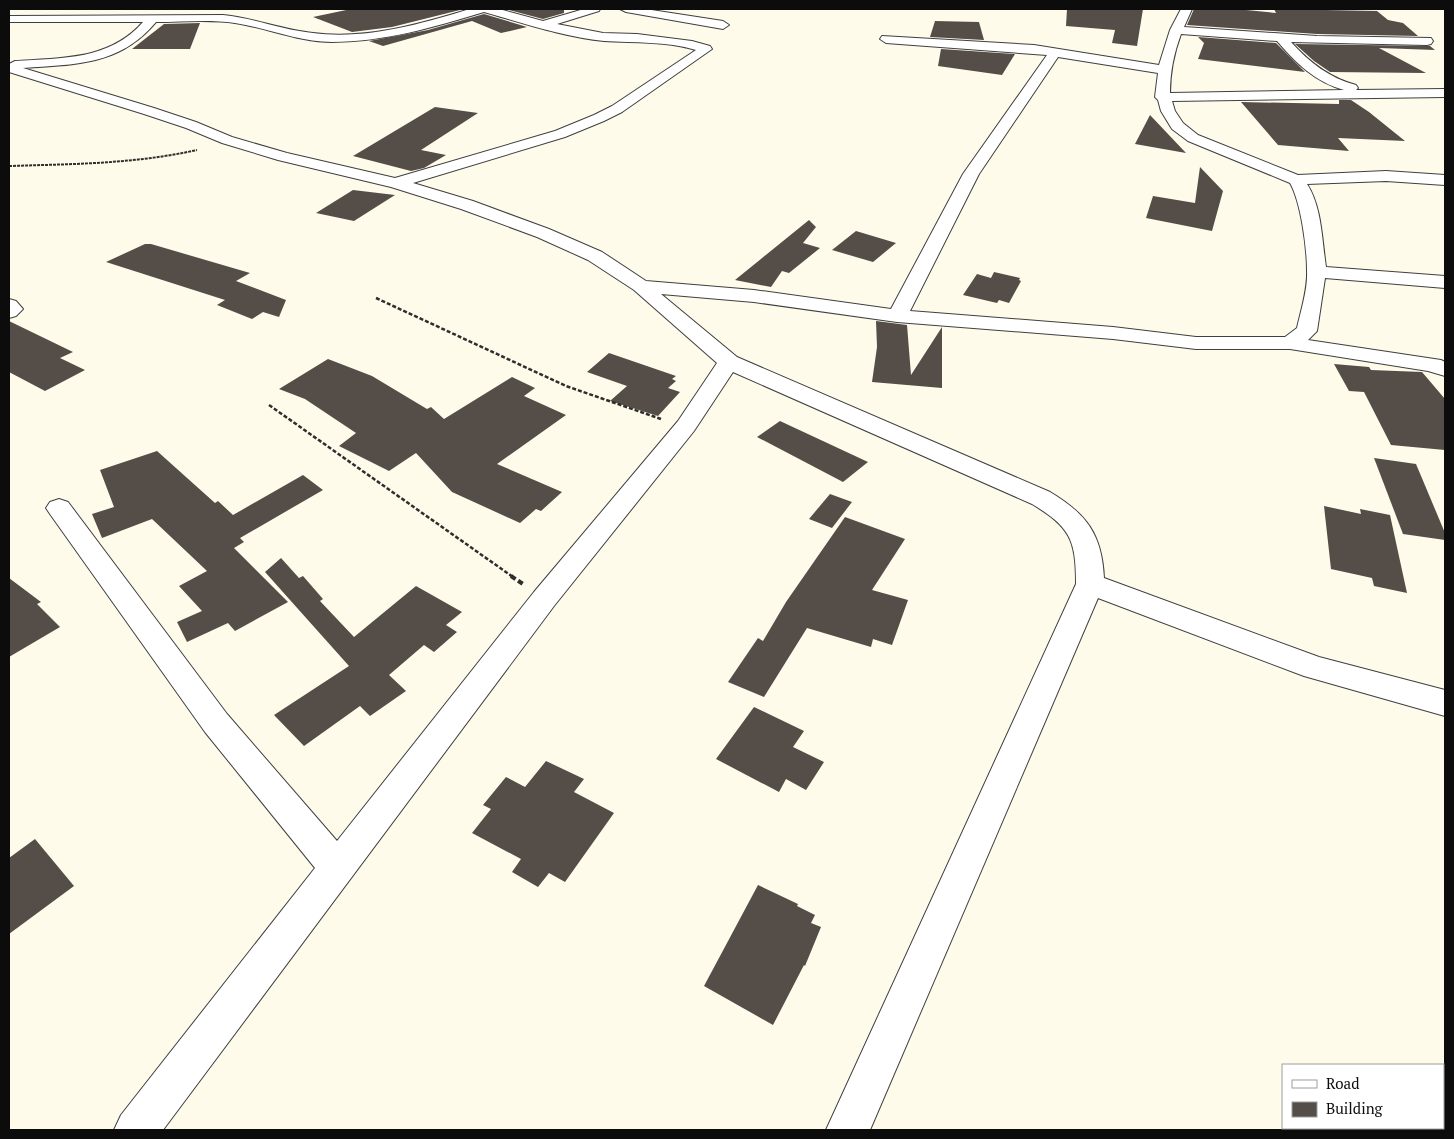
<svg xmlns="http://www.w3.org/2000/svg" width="1454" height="1139" font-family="'PT Serif',serif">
	<rect width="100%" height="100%" fill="#fffbea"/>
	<!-- building -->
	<g fill="#554d48">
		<path d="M351,9H464L392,27L352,32L313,17Z"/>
		<path d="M505,9H564V13L543,19Z"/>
		<path d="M1067,9H1143L1137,46L1112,43L1115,30L1066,26Z"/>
		<path d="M1194,9H1236L1276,13L1274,9L1377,11L1388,20L1403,23L1418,36L1317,34L1187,25Z"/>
		<path d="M484,14L527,27L501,33L472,21L383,46L369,41L428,30Z"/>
		<path d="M935,21L979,22L984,40L930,37Z"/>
		<path d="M200,23L190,49H132L164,24Z"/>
		<path d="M1198,37L1276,43L1305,72L1198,59L1204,43Z"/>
		<path d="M1295,44L1430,46L1435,50L1379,48L1426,73L1330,72L1314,61Z"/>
		<path d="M941,49L1014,54H1015L1002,75L938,66Z"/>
		<path d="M1339,100H1351L1369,112L1405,141L1338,138L1349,151L1278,145L1241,102L1339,104Z"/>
		<path d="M435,107L478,113L421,150L446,155L424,168L411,171L353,156Z"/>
		<path d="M1150,115L1186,153L1135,144Z"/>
		<path d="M1200,167L1223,191L1212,231L1146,218L1153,196L1195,203Z"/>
		<path d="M353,190L395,195L354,221L316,213Z"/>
		<path d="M809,220L816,227L803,243L820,248L789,273L782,271L771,287L735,280Z"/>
		<path d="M856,231L896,243L873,262L832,250Z"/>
		<path d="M145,244H151L250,273L236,281L286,300L279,317L263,312L252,319L217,305L225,300L106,262Z"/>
		<path d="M994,272L1020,278L1019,280L1021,281L1009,303L999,300L997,303L963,295L977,274L991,278Z"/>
		<path d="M9,321L73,352L60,358L85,370L45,391L9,372Z"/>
		<path d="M876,321L907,325L911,375L942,327V388L872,382L877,347Z"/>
		<path d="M609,353L676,376L672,379L676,381L668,388L680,392L658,416L610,401L627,386L587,372Z"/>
		<path d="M328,359L372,376L427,409L431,407L444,419L512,377L535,388L524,396L566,415L497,464L562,492L541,511L536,509L520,523L452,492L416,453L389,471L339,446L356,433L305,399L279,389Z"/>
		<path d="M1334,364L1369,367L1371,370L1422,372L1445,399V450L1391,445L1364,392L1349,391Z"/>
		<path d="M780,421L868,462L843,482L757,437Z"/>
		<path d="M157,451L215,503L218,501L233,515L303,475L323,490L240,538L244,542L234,548L288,602L235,631L228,623L187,642L177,622L202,611L179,586L207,571L152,519L102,538L92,514L114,507L100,470Z"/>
		<path d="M1374,458L1416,464L1445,533V540L1403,534Z"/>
		<path d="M830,494L852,502L832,528L809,519Z"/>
		<path d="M1324,506L1361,514L1360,509L1390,515L1407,593L1374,586L1372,578L1331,569Z"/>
		<path d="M845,517L905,539L872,590L908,600L892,645L873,639L871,647L807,628L764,697L728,682L758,638L763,641L786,602Z"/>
		<path d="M281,558L299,578L303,576L323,599L320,601L354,637L416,586L462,612L446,625L457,632L434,652L424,645L389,675L406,691L370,716L360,706L304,746L274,715L349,666L265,572Z"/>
		<path d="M9,578L41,602L37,604L60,627L9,657Z"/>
		<path d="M754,707L804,731L793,747L824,762L806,790L786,779L779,792L716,759Z"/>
		<path d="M546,761L584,779L574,792L614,813L565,882L549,873L538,887L512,872L521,859L472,833L491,809L483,805L506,777L525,787Z"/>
		<path d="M35,839L74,886L9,934V858Z"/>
		<path d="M758,885L798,904L797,906L815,915L811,923L821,927L805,966L804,965L773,1025L704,986Z"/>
	</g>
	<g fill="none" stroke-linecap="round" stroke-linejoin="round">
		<defs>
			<g id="street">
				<path d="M470,9H499L543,21L584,9H600L599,11L557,24L603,33L637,34L692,41L710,46L712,49L622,112L604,121L565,137L413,183L473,201L549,229L602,252L646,281L754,290L891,309L963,174L1047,55L886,43L880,39L882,36L1034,45L1159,65L1170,30L1181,9H1192L1184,27L1317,36L1431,38L1433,41L1431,44L1427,45L1291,42C1309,62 1329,78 1356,85L1358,88L1356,90L1445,89V97L1172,101L1175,111L1183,123L1198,135L1298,175L1386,171L1445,175V185L1386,181L1307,184C1322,207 1322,241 1326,267L1445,276V288L1325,278L1317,331L1308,340L1441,360L1445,362V376L1428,371L1290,349H1196L1113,339L897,322L754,302L661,294L737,357L1050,492C1087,514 1102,535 1104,578L1319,657L1445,690V716L1304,676L1098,598L870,1130H826L1076,584C1076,539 1070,527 1032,504L733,372L694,431L554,606L163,1130H114L121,1115L315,868L205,732L50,514L46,508L50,502L59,499L68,502L227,714L337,841L534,592L678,421L717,363L634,290L588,260L537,237L461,209L391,187L278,160L222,143L186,128L144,114L9,72V64L15,61C62,58 110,60 143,22H9V16L223,15C254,18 282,30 313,33C365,40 421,24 470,9ZM484,12C523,23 564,37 604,41C634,43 666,41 696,50L612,106L594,115L555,131L395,178L287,153L232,137L196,122L154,108L23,68C76,64 119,66 156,22C182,22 209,19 235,23C268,28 299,42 332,42C383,42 435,27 484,12ZM1181,34L1277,41C1296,63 1315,82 1344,90L1170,93C1170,72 1174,53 1181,34ZM1058,57L1158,73L1155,97L1158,100L1161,111L1172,129L1188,141L1290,183C1301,202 1307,248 1307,271C1308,289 1301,310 1297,328L1285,337H1196L1113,327L910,311L979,174Z"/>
				<path d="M620,9H645L723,21L729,25L723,29L626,12Z"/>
				<path d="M9,299L16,301L23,309L16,316L9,318Z"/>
			</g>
		</defs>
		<!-- street casing -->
		<use href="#street" stroke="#3f3f3f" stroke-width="2"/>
		<!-- path-far2 -->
		<path stroke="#2e2e2e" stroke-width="2" stroke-dasharray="3 1" stroke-linecap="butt" d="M9,166C73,164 134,164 197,150"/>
		<!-- path-far1 -->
		<g stroke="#2e2e2e" stroke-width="2.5" stroke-dasharray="4 2" stroke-linecap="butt">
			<path d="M376,298L566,386L661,419"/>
			<path d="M269,405L513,577"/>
		</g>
		<!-- path -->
		<path stroke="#2e2e2e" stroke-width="4" stroke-dasharray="5.5 3" stroke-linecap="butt" d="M511,576L523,584"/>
		<!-- street -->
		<use href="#street" fill="#fff" fill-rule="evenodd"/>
	</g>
	<!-- border -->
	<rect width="1454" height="1139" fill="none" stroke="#0c0c0c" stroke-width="20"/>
	<!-- legend -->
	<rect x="1282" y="1064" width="162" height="65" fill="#ffffff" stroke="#9e9e9e"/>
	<rect x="1292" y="1080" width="25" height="8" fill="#ffffff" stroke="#9e9e9e"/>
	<text x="1326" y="1089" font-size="15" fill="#0c0c0c">Road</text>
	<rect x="1292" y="1102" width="25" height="15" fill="#554d48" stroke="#9e9e9e"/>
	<text x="1326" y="1114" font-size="15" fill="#0c0c0c">Building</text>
</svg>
